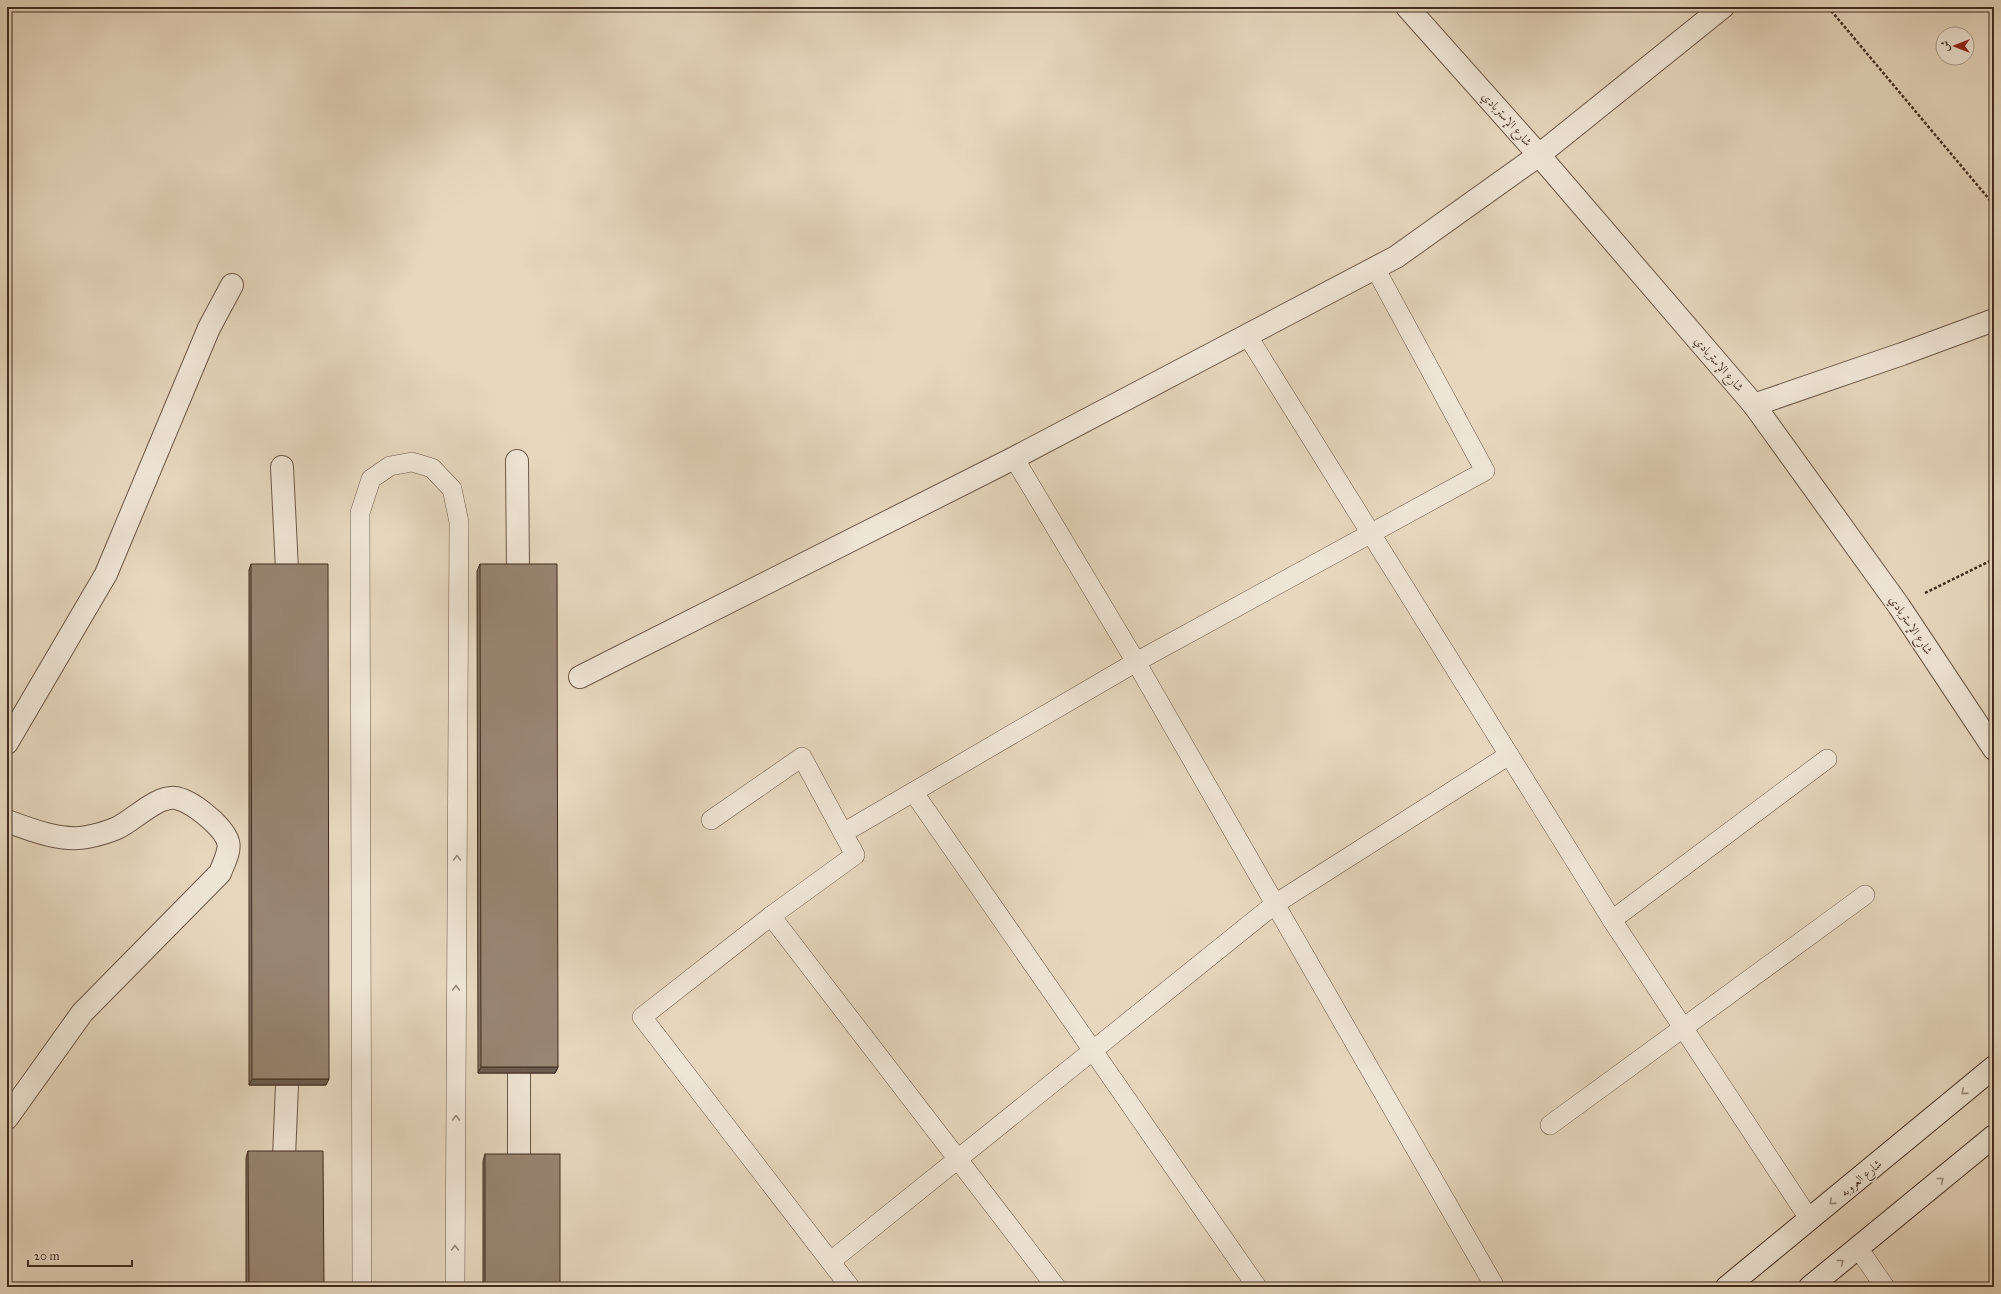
<svg xmlns="http://www.w3.org/2000/svg" width="2001" height="1294" font-family="'IM FELL Great Primer',Amiri,serif">
	<rect width="100%" height="100%" fill="#e6d7be"/>
	<filter id="stains"><feTurbulence type="fractalNoise" baseFrequency=".005" numOctaves="4"/><feColorMatrix values="0 0 0 0 .2 0 0 0 0 .09 0 0 0 0 .02 0 0 0 .5 -.17"/></filter>
	<radialGradient id="worn" r=".72"><stop offset=".6" stop-color="#630" stop-opacity="0"/><stop offset="1" stop-color="#630" stop-opacity=".3"/></radialGradient>
	<g fill="none" stroke-linecap="round" stroke-linejoin="round">
		<defs>
			<g id="lane">
				<path d="M1247,335L1612,920L1810,1220"/>
				<path d="M1014,458L1136,662L1495,1287"/>
				<path d="M914,793L1257,1287"/>
				<path d="M711,820L802,757L843,833"/>
				<path d="M771,916L1056,1287"/>
				<path d="M1612,920L1827,759"/>
				<path d="M1550,1125L1865,895"/>
				<path d="M1858,1248L1885,1287"/>
				<path d="M831,1261L1275,904L1509,755"/>
				<path d="M362,1287L360,513L371,479L390,466L412,462L432,468L452,489L459,522L455,1287"/>
				<path d="M850,1287L642,1017L771,916L855,855L843,833L1136,662L1485,471L1375,268"/>
			</g>
			<g id="street">
				<path d="M1407,7L1539,155L1754,405L1899,606L1994,749"/>
				<path d="M1754,405L1902,354L1994,320"/>
				<path d="M517,461L518,571"/>
				<path d="M282,467L287,570"/>
				<path d="M580,677L1014,458L1396,257L1539,155L1723,7"/>
				<path d="M7,743L106,574L209,328L232,285"/>
				<path d="M7,821C31,830 62,842 87,837C97,835 108,832 117,828C133,821 157,795 176,798C190,801 203,812 214,822C235,843 230,848 220,873L82,1013L7,1118"/>
				<path d="M519,1073V1161"/>
				<path d="M284,1157L287,1085"/>
			</g>
			<g id="secondary">
				<path d="M1727,1287L1994,1067"/>
				<path d="M1810,1287L1994,1136"/>
			</g>
		</defs>
		<!-- lane casing -->
		<use href="#lane" stroke="#6c5747" stroke-width="20"/>
		<!-- street casing -->
		<use href="#street" stroke="#6c5747" stroke-width="24"/>
		<!-- secondary casing -->
		<use href="#secondary" stroke="#432c1f" stroke-width="24"/>
		<!-- path -->
		<g stroke="#432c1f" stroke-width="2.5" stroke-dasharray="3 2" stroke-linecap="butt">
			<path d="M1828,7L1994,205"/>
			<path d="M1925,593L1994,559"/>
		</g>
		<!-- lane -->
		<use href="#lane" stroke="#efe5d5" stroke-width="19"/>
		<!-- street -->
		<use href="#street" stroke="#efe5d5" stroke-width="22"/>
		<!-- secondary -->
		<use href="#secondary" stroke="#efe5d5" stroke-width="22"/>
	</g>
	<!-- wall -->
	<g fill="#837262" stroke="#432c1f">
		<path d="M251,564L326,1085H249V570Z"/>
		<path d="M480,564L558,1067L555,1073H478L477,571Z"/>
		<path d="M248,1151L324,1287H246V1158Z"/>
		<path d="M485,1154L560,1287H483V1161Z"/>
	</g>
	<!-- shaded-wall -->
	<g fill="#6a5d50" stroke="#432c1f">
		<path d="M481,1067H558L555,1073H478Z"/>
		<path d="M252,1079H329L326,1085H249Z"/>
	</g>
	<!-- building -->
	<g fill="#988572" stroke="#432c1f">
		<path d="M251,564H328L329,1079H252Z"/>
		<path d="M480,564H557L558,1067H481Z"/>
		<path d="M248,1151H323L324,1287H249Z"/>
		<rect x="485" y="1154" width="75" height="133"/>
	</g>
	<!-- one-way arrows -->
	<defs><path id="oneway-chevron" d="M-2-3.5L2.5 0L-2 3.5" fill="none" stroke-width="1.6" stroke-linecap="round" stroke-linejoin="round"/></defs>
	<g stroke="#99887a">
		<use href="#oneway-chevron" transform="translate(457 858) rotate(-90)"/>
		<use href="#oneway-chevron" transform="translate(456 988) rotate(-90)"/>
		<use href="#oneway-chevron" transform="translate(1964 1092) rotate(140)"/>
		<use href="#oneway-chevron" transform="translate(456 1118) rotate(-90)"/>
		<use href="#oneway-chevron" transform="translate(1941 1180) rotate(-39)"/>
		<use href="#oneway-chevron" transform="translate(1832 1202) rotate(140)"/>
		<use href="#oneway-chevron" transform="translate(455 1248) rotate(-90)"/>
		<use href="#oneway-chevron" transform="translate(1841 1262) rotate(-39)"/>
	</g>
	<g text-anchor="middle" dominant-baseline="central" stroke-width="3" stroke-linejoin="round" paint-order="stroke">
		<!-- street labels -->
		<g font-size="12" fill="#432c1f" stroke="#efe5d5">
			<text transform="translate(1507 119) rotate(48)">شارع الإستربادي</text>
			<text transform="translate(1719 364) rotate(49)">شارع الإستربادي</text>
			<text transform="translate(1911 625) rotate(56)">شارع الإستربادي</text>
			<text transform="translate(1861 1178) rotate(-40)">شارع العروبه</text>
		</g>
	</g>
	<!-- margin -->
	<rect width="2001" height="1294" fill="none" stroke="#e6d7be" stroke-width="24"/>
	<rect x="8" y="8" width="1985" height="1278" fill="none" stroke="#432c1f" stroke-width="2"/>
	<rect x="12" y="12" width="1977" height="1270" fill="none" stroke="#432c1f"/>
	<!-- north arrow -->
	<g transform="translate(1955 46) rotate(270)"><circle r="19" fill="#efe5d5" stroke="#aa9b8c"/>
	<path d="M0-3L7 15L0 10L-7 15Z" fill="#8f2418"/>
	<text y="-6" font-size="11" font-weight="bold" text-anchor="middle" fill="#432c1f">ش</text>
	</g>
	<!-- scale -->
	<path d="M28 1260v6h104v-6" fill="none" stroke="#432c1f" stroke-width="2"/>
	<text x="34" y="1260" font-size="12" fill="#432c1f" stroke="#efe5d5" stroke-width="3" paint-order="stroke">20 m</text>
	<rect width="100%" height="100%" filter="url(#stains)"/>
	<rect width="100%" height="100%" fill="url(#worn)"/>
</svg>
